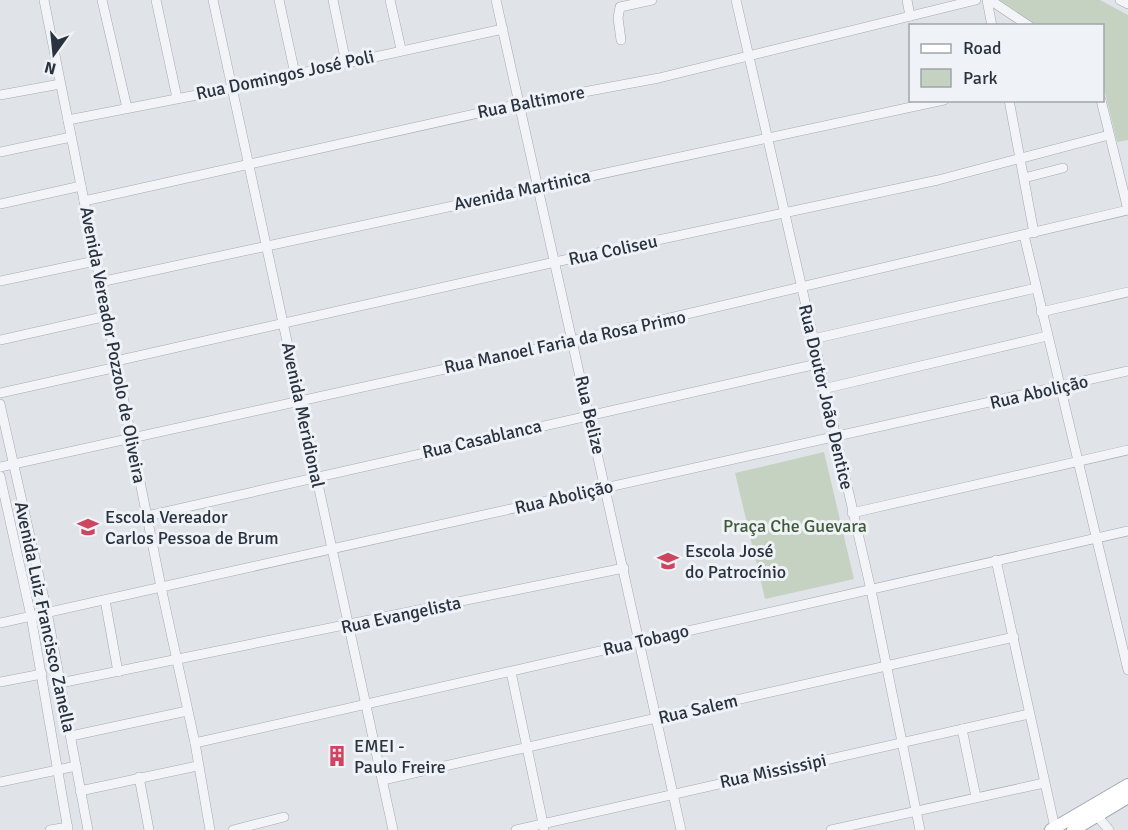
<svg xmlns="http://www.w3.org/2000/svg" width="1128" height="830" font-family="Signika,sans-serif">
	<rect width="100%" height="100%" fill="#e0e3e8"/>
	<!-- green -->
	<g fill="#c6d2c1">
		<path d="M998,0H1100L1128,15V140L1117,142L1103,84L1102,26L1034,25Z"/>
		<path d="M824,452L854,579L765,599L735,473Z"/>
	</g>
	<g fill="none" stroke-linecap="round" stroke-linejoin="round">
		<defs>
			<g id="minor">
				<path d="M44,0L161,587L195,743L210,830"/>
				<path d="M102,0L127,108"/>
				<path d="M156,0L177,98"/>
				<path d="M213,0L393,830"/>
				<path d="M279,0L295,74"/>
				<path d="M333,0L346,63"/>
				<path d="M390,0L401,49"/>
				<path d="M496,0L681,830"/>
				<path d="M736,0L871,590L920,830"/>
				<path d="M907,0L910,16"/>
				<path d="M987,0L992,26"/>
				<path d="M990,0L1029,26"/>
				<path d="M1120,0L1128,4"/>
				<path d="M621,40L618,18L620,7L652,0"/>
				<path d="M0,95L60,84"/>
				<path d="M1009,100L1034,233"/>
				<path d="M1101,100L1128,210"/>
				<path d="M68,120L233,88L503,29"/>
				<path d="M0,152L71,137"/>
				<path d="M1024,178L1063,168"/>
				<path d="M84,201L519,104L659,78L976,0"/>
				<path d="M0,204L81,186"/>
				<path d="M1024,235L1128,670"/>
				<path d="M0,281L95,261"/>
				<path d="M100,282L944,100"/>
				<path d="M1041,312L1128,292"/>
				<path d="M813,339L1036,288"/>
				<path d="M0,340L107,316"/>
				<path d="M116,361L555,262L938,180L1109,135"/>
				<path d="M823,389L1047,336"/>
				<path d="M0,393L117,367"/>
				<path d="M0,404L47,612L88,830"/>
				<path d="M0,467L572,341L1128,210"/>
				<path d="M0,476L31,616L68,830"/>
				<path d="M852,513L1128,450"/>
				<path d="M147,516L817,364"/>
				<path d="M996,560L1055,828"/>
				<path d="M105,600L118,672"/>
				<path d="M0,623L1128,371"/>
				<path d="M511,672L544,828"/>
				<path d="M0,682L42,674"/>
				<path d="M60,683L624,568"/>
				<path d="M962,729L976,797"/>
				<path d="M71,736L187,711"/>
				<path d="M195,743L1128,531"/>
				<path d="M139,777L149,830"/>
				<path d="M383,780L1014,637"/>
				<path d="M0,782L76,766"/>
				<path d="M80,791L197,766"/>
				<path d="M1093,811L1109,830"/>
				<path d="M50,830L68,827"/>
				<path d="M233,830L284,817"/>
				<path d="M516,830L1029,714"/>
				<path d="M831,830L1044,783"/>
			</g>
			<g id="major">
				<path d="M1051,830L1128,785"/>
				<path d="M1073,830L1128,797"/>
			</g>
		</defs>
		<!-- minor casing -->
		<use href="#minor" stroke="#a5aab2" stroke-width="10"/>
		<!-- major casing -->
		<use href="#major" stroke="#9fa8b4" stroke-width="14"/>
		<!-- minor -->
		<use href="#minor" stroke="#f2f4f7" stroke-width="9"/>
		<!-- major -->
		<use href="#major" stroke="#fff" stroke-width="12"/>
	</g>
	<!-- icons -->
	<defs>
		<symbol id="school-bare" viewBox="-9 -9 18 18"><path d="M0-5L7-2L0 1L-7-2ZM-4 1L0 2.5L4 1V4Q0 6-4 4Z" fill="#cc4660" stroke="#eff2f6" stroke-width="2.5" paint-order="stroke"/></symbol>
		<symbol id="building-bare" viewBox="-9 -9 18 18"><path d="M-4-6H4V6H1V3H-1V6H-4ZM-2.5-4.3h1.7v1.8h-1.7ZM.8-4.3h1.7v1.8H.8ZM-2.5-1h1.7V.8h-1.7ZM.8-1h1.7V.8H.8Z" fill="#cc4660" stroke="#eff2f6" stroke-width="2.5" paint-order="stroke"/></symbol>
	</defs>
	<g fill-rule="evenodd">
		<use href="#school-bare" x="73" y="512" width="30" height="30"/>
		<use href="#school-bare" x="653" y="546" width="30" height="30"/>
		<use href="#building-bare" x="322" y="741" width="30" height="30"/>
	</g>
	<g text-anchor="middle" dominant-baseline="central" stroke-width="6" stroke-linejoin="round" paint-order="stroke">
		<!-- street labels -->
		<g font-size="18" fill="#29323f" stroke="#eff2f6">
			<text transform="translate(285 75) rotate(-12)">Rua Domingos José Poli</text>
			<text transform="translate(531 102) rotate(-11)">Rua Baltimore</text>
			<text transform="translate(522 190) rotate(-12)">Avenida Martinica</text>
			<text transform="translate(613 250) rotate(-12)">Rua Coliseu</text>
			<text transform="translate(565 342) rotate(-12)">Rua Manoel Faria da Rosa Primo</text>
			<text transform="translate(113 345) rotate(79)">Avenida Vereador Pozzolo de Oliveira</text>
			<text transform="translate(1039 392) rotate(-13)">Rua Abolição</text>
			<text transform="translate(826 397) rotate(77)">Rua Doutor João Dentice</text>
			<text transform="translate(303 415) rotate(78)">Avenida Meridional</text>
			<text transform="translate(590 415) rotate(77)">Rua Belize</text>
			<text transform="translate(482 439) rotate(-13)">Rua Casablanca</text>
			<text transform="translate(564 497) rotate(-13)">Rua Abolição</text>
			<text transform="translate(401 615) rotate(-12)">Rua Evangelista</text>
			<text transform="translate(45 617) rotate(78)">Avenida Luiz Francisco Zanella</text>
			<text transform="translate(646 640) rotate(-13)">Rua Tobago</text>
			<text transform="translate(698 709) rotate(-13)">Rua Salem</text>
			<text transform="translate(773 771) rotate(-12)">Rua Mississipi</text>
		</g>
		<!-- poi labels -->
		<g font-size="18" fill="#29323f" stroke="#eff2f6" text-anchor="start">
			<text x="105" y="517">Escola Vereador<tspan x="105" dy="21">Carlos Pessoa de Brum</tspan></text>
			<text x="685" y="551">Escola José<tspan x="685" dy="21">do Patrocínio</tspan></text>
			<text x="354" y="746">EMEI -<tspan x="354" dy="21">Paulo Freire</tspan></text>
		</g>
		<!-- park labels -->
		<g font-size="18" fill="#3f5b36" stroke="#eff2f6">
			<text x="795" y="526">Praça Che Guevara</text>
		</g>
	</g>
	<!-- legend -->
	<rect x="909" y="24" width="195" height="78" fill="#eff2f6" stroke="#a0a5ad" stroke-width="1.5"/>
	<rect x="921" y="44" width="30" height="9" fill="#ffffff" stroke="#a0a5ad" stroke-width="1.5"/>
	<text x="963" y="54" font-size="18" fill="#29323f">Road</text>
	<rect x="921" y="69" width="30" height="18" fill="#c6d2c1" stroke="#a0a5ad" stroke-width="1.5"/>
	<text x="963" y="84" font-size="18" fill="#29323f">Park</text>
	<!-- north arrow -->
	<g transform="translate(54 54) rotate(195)" stroke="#eff2f6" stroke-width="4.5" paint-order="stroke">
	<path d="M0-4.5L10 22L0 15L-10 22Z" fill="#29323f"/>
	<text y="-9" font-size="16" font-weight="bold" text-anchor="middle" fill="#29323f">N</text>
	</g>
</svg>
